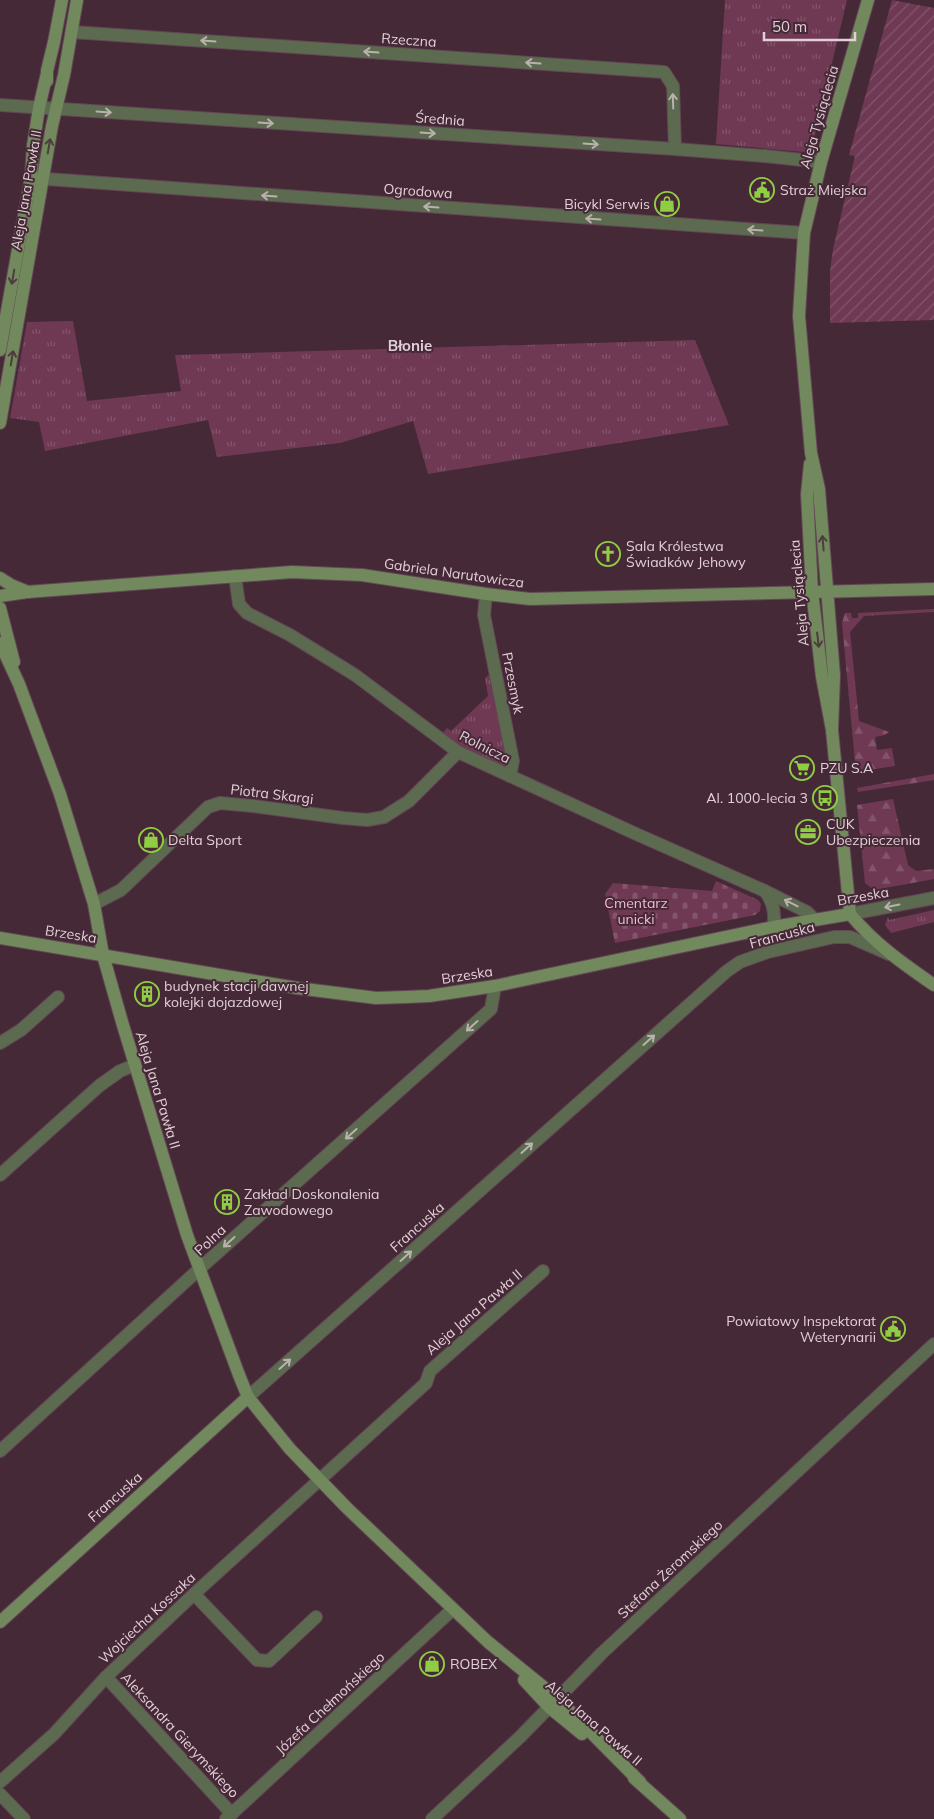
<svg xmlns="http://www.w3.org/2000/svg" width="934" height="1819" font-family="Mulish,sans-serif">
	<defs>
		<pattern id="grass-tufts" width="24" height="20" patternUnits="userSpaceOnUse" patternTransform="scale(1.25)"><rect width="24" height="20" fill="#6f3954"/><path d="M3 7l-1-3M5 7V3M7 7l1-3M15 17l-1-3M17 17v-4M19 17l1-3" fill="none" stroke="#83556c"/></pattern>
		<pattern id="forest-firs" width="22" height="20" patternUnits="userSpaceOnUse" patternTransform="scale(1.25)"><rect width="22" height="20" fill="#6f3954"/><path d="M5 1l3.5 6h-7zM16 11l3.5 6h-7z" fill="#83556c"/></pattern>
		<pattern id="cemetery-stones" width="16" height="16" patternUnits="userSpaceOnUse" patternTransform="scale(1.25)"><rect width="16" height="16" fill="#6f3954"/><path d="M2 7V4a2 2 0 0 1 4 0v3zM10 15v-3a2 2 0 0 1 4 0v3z" fill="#83556c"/></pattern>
		<pattern id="garden-furrows" width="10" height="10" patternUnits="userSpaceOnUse" patternTransform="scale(1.25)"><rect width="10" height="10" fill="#6f3954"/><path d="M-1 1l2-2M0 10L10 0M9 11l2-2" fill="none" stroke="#83556c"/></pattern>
	</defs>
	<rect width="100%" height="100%" fill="#462937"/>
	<!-- grass -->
	<g fill="url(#grass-tufts)">
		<path d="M725,0H847L814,139L815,153L716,144Z"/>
		<path d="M73,321L87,401L181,391L175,355L695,340L729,425L428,474L413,421L340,443L217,457L208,420L45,451L39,422L10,418L27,322Z"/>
		<path d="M489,675L508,756L507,768L463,748L443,733L447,728L451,731L488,696L485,678Z"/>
		<path d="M934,910V922L891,933L885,925L888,917L889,920Z"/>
	</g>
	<!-- forest -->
	<g fill="url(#forest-firs)">
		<path d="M934,609V612L864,616L850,632L859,721L889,732L885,735L875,737L877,750L892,748L895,766L856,772L842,623L845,613H851L852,618H858V613Z"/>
		<path d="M934,774V780L858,792L857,788Z"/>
		<path d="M893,799L908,865L916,871L934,869V879L874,890L865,883L857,805Z"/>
	</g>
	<!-- cemetery -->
	<path fill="url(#cemetery-stones)" d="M716,881L758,900L761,904L760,911L755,915L615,943L605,894L613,883L712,891Z"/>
	<!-- garden -->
	<path fill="url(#garden-furrows)" d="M892,0L934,8V320L830,323V271L833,249L855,156L849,155Z"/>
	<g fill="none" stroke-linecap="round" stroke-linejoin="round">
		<defs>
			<g id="street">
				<path d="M72,32L664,72L673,86L675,149"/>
				<path d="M0,105L675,149L765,156L821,162"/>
				<path d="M33,178L804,233"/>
				<path d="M235,576L239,604L247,613L290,635L355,675L458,752L634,833L765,891L807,912L814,919"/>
				<path d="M486,594L484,615L513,761L510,776"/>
				<path d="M765,891C773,902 776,914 773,927"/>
				<path d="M94,904L121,890L208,807L220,803L253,806L343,818L367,820L384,817L409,801L458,752"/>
				<path d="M850,914L934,898"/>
				<path d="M0,1043L21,1030L58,997"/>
				<path d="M0,1175L99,1086L120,1071L135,1065"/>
				<path d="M248,1397L727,971L740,962L768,952L834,937H850L889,954"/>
				<path d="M0,1451L207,1262L491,1009L495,986"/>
				<path d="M194,1594L257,1660L269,1661L316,1617"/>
				<path d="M106,1677L232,1814"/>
				<path d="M0,1782L54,1734L106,1677L194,1594L426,1383L430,1371L543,1271"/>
				<path d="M0,1794L24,1819"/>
				<path d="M226,1819L453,1609"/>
				<path d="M432,1819L520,1737L602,1653L934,1344"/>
			</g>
			<g id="secondary">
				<path d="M47,81V71L54,42L62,0"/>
				<path d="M0,350L31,177L33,146L39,108L47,73"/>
				<path d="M0,423L52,126L64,75L77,0"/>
				<path d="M810,464L807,494L812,591L822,677L832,730L850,914"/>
				<path d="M0,578L11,585L28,592"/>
				<path d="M0,596L27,592L292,572L362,575L486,594L530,599L934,589"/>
				<path d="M0,608L14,662"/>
				<path d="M0,643L19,684L60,794L94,904L103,955L122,1022L187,1235L239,1375L248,1397L264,1417L290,1449L347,1508L488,1642L557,1698L640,1782"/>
				<path d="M832,730L834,675L819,489L811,453L799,316L804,233L821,162L868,0"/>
				<path d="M850,914C875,944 902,963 934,985"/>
				<path d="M0,938L297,988L376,998L406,997L429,996L495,986L773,927L850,914"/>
				<path d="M0,1622L248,1397"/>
				<path d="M524,1680L549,1707L582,1734"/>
				<path d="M634,1778L680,1819"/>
			</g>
		</defs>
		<!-- street casing -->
		<use href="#street" stroke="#624754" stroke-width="14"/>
		<!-- secondary casing -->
		<use href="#secondary" stroke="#624754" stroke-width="14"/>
		<!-- street -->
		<use href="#street" stroke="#5c6a50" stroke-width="12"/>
		<!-- secondary -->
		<use href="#secondary" stroke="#72895e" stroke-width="12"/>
	</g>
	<!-- one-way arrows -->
	<defs><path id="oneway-shaft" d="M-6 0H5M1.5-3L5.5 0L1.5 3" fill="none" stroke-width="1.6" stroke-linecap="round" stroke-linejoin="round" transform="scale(1.25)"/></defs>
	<g stroke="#bab1ae">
		<use href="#oneway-shaft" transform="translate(208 41) rotate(-176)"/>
		<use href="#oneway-shaft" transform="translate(371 52) rotate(-176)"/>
		<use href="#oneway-shaft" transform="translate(533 63) rotate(-176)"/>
		<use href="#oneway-shaft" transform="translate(673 101) rotate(-92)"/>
		<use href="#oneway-shaft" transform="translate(104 112) rotate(4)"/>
		<use href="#oneway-shaft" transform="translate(266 123) rotate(4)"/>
		<use href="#oneway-shaft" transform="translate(428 133) rotate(4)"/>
		<use href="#oneway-shaft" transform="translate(591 144) rotate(4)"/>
		<use href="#oneway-shaft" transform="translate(269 196) rotate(-176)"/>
		<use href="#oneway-shaft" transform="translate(431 207) rotate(-176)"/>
		<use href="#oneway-shaft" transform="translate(593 219) rotate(-176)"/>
		<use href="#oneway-shaft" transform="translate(755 230) rotate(-176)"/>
		<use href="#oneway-shaft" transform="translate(791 903) rotate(-153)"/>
		<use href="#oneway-shaft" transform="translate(892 906) rotate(169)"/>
		<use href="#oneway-shaft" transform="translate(472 1026) rotate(138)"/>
		<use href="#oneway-shaft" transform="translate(649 1040) rotate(-42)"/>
		<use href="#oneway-shaft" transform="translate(351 1134) rotate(138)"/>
		<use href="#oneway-shaft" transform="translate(527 1148) rotate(-42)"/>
		<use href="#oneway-shaft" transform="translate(229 1242) rotate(138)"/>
		<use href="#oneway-shaft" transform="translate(406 1256) rotate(-42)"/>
		<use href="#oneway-shaft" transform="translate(285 1364) rotate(-42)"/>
	</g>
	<g stroke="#4f3c3f">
		<use href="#oneway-shaft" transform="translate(49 146) rotate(-80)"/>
		<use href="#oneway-shaft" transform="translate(13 277) rotate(100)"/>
		<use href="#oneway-shaft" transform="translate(12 358) rotate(-80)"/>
		<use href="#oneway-shaft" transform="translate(823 543) rotate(-95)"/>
		<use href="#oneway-shaft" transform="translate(818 640) rotate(83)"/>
	</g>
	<!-- icons -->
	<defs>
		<symbol id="civic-ring" viewBox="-11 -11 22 22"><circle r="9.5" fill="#462937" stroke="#8fcd42" stroke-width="1.5"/><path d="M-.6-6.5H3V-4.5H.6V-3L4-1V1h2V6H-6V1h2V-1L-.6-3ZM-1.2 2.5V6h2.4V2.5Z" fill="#8fcd42"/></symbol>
		<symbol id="shop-ring" viewBox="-11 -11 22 22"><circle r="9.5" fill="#462937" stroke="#8fcd42" stroke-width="1.5"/><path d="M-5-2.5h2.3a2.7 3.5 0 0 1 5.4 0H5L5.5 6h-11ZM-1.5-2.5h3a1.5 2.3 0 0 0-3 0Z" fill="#8fcd42"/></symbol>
		<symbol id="church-ring" viewBox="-11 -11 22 22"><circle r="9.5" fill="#462937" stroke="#8fcd42" stroke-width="1.5"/><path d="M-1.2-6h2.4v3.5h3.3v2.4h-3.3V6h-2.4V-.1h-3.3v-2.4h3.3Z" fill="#8fcd42"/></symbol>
		<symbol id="supermarket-ring" viewBox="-11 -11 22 22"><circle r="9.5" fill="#462937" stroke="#8fcd42" stroke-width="1.5"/><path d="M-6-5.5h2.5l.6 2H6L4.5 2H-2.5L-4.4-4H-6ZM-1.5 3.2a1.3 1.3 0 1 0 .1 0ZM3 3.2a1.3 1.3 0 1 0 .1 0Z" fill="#8fcd42"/></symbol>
		<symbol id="bus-ring" viewBox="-11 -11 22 22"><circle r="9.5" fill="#462937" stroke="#8fcd42" stroke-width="1.5"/><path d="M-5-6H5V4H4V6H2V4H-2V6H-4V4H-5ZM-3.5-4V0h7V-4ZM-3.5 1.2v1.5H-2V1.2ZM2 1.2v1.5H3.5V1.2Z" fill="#8fcd42"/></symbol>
		<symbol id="office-ring" viewBox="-11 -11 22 22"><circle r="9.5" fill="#462937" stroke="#8fcd42" stroke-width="1.5"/><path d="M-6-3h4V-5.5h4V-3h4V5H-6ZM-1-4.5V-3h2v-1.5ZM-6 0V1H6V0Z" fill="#8fcd42"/></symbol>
		<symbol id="building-ring" viewBox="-11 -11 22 22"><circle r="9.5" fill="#462937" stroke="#8fcd42" stroke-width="1.5"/><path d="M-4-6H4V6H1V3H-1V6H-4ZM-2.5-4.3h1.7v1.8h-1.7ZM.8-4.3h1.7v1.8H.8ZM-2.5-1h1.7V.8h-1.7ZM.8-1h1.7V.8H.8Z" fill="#8fcd42"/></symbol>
	</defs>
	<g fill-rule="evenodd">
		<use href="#civic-ring" x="748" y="176" width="28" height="28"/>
		<use href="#shop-ring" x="653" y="190" width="28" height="28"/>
		<use href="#church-ring" x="594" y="540" width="28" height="28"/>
		<use href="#supermarket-ring" x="788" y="754" width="28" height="28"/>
		<use href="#bus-ring" x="811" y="784" width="28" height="28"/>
		<use href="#office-ring" x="794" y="818" width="28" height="28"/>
		<use href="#shop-ring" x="137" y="826" width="28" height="28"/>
		<use href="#building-ring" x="133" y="980" width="28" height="28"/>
		<use href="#building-ring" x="213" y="1188" width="28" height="28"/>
		<use href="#civic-ring" x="879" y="1315" width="28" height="28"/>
		<use href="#shop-ring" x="418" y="1650" width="28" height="28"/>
	</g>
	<g text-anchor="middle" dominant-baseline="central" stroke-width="4" stroke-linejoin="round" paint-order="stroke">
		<!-- street labels -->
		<g font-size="14" fill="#e2cfd7" stroke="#462937">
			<text transform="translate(409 40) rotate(4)">Rzeczna</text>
			<text transform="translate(819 117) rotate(-74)">Aleja Tysiąclecia</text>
			<text transform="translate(440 119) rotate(4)">Średnia</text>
			<text transform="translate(26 190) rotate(-80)">Aleja Jana Pawła II</text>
			<text transform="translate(418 191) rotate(4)">Ogrodowa</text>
			<text transform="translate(454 573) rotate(8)">Gabriela Narutowicza</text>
			<text transform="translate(799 593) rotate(-95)">Aleja Tysiąclecia</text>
			<text transform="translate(513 683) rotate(79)">Przesmyk</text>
			<text transform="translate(485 747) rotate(27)">Rolnicza</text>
			<text transform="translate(272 794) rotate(7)">Piotra Skargi</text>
			<text transform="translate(863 896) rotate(-10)">Brzeska</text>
			<text transform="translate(71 934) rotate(9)">Brzeska</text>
			<text transform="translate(782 935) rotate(-15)">Francuska</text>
			<text transform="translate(467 975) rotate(-9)">Brzeska</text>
			<text transform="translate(158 1090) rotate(73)">Aleja Jana Pawła II</text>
			<text transform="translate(417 1227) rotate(-42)">Francuska</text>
			<text transform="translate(210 1240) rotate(-43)">Polna</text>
			<text transform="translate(474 1312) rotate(-41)">Aleja Jana Pawła II</text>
			<text transform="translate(115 1497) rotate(-42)">Francuska</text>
			<text transform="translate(670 1569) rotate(-43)">Stefana Żeromskiego</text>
			<text transform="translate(147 1618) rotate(-43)">Wojciecha Kossaka</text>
			<text transform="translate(330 1703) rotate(-43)">Józefa Chełmońskiego</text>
			<text transform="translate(594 1723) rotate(41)">Aleja Jana Pawła II</text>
			<text transform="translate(180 1735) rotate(47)">Aleksandra Gierymskiego</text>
		</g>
		<!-- poi labels -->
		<g font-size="14" fill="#e2cfd7" stroke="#462937" text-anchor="start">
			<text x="780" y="190">Straż Miejska</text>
			<text x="650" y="204" text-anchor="end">Bicykl Serwis</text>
			<text x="626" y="546">Sala Królestwa<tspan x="626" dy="16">Świadków Jehowy</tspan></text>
			<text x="820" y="768">PZU S.A</text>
			<text x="808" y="798" text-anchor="end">Al. 1000-lecia 3</text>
			<text x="826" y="824">CUK<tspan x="826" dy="16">Ubezpieczenia</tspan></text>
			<text x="168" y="840">Delta Sport</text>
			<text x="164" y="986">budynek stacji dawnej<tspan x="164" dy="16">kolejki dojazdowej</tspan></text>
			<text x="244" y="1194">Zakład Doskonalenia<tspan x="244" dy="16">Zawodowego</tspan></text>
			<text x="876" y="1321" text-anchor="end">Powiatowy Inspektorat<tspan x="876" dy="16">Weterynarii</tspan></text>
			<text x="450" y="1664">ROBEX</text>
		</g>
		<!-- park labels -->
		<g font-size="14" fill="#f6bad5" stroke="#462937">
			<text x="636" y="903">Cmentarz<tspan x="636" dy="16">unicki</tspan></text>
		</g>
		<!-- neighbourhood labels -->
		<g font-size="15" font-weight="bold" fill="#e2cfd7" stroke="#462937">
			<text x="410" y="345">Błonie</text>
		</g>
	</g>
	<!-- scale -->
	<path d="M764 32v8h91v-8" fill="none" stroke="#e2cfd7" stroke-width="2.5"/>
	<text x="772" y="32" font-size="15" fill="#e2cfd7" stroke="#462937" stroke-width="4" paint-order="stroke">50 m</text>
</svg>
